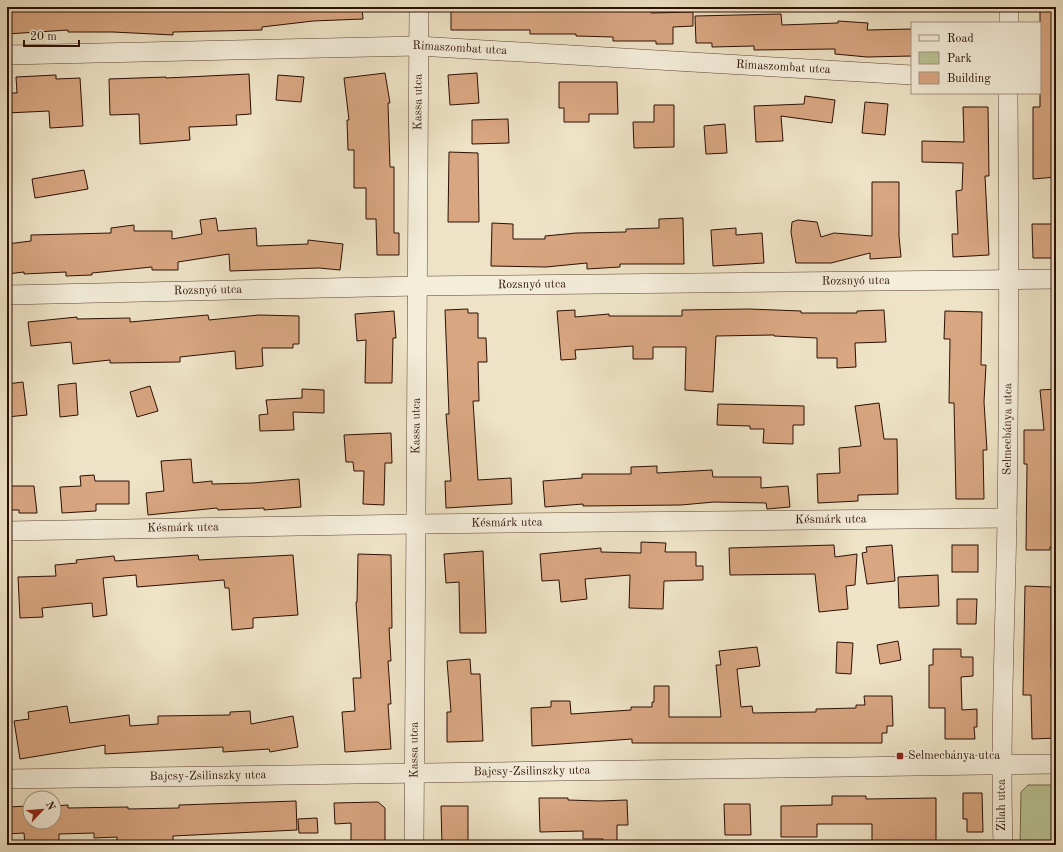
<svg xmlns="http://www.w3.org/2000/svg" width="1063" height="852" font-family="'Old Standard TT',serif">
	<rect width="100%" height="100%" fill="#eee3c6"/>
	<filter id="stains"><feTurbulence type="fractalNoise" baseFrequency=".005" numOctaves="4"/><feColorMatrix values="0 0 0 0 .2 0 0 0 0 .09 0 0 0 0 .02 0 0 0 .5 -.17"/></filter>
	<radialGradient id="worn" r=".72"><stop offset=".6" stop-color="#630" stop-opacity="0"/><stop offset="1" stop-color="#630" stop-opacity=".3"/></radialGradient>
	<!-- green -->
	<path fill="#b9c394" stroke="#72694c" d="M1028,785H1056V845H1020L1021,792Z"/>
	<!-- building -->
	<g fill="#d8a681" stroke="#2c0f04">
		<path d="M7,7H362L363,19L313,21L262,27V30L173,32V35L113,32H68V30L7,34Z"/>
		<path d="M451,7L529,9V7H651V13L693,12V26L673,27V44H656V41H613V37L576,36V34H530V30H451Z"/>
		<path d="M1040,7H1056V177L1033,179V107H1040Z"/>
		<path d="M781,14L782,25L838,23V21L868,23L867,30L912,29V56L867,57L835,54V49L754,50V46L712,47V43H696L695,16Z"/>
		<path d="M385,73L390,103H388L390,167H394V233H399V255H377L376,219H366V188H354V150H348L347,120H349L344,78Z"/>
		<path d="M477,73L479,103L450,105L448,75Z"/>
		<path d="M249,74L251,114L236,115L237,125L189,127L190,140L140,144L139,114L110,115L109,79L166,77V78Z"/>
		<path d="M56,75V79L80,78L83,126L50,128L49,111L7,113V93H17L16,77Z"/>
		<path d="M278,75L304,77L301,102L276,100Z"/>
		<path d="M559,82H617L618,114H589V122H564V108H559Z"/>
		<path d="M805,96L835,100L832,123L781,116L783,141L756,142L754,106L804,104Z"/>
		<path d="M865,102L888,104L885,135L862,133Z"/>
		<path d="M654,105H674V147L634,148L633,122H654Z"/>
		<path d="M963,107H988L989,176H985L989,255L953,257L952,234H958L956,191L962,190L963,163L922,162V141L964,142Z"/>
		<path d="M508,119L509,143L472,144V120Z"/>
		<path d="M725,124L727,153L706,154L704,126Z"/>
		<path d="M449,152L478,153L479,222H448Z"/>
		<path d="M84,170L88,189L35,198L32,179Z"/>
		<path d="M872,182H899V236L901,257L870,259V253L831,263H796L791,232L792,222L798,220L817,222L821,237L834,233L872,236Z"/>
		<path d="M216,218L218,231L256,228L257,246L308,244V240L343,244L340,270L319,268L230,271L229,254L178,262V270H152V267L92,273V275L66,276V272L24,274V272L7,274V244L31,241V235L111,233V228L134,225V231H172V239L202,234L200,220Z"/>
		<path d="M683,218L684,264H620V267L587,269V263L546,267L491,266L492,223L513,224V239H545V236L576,233L626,232V229L659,228V219Z"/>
		<path d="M1032,224H1056V258H1033Z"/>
		<path d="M736,228V235L762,233L764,263L713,266L711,230Z"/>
		<path d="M468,309V313H478V338H486L487,362H478L479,401H473L478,480L511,478L512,504L446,508L445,481H451L446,414H449L445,310Z"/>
		<path d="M749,309L801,311V313H857V311L884,310L886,342L855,343L856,367L837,368V358H817V338L774,336V335L716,336L713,392L685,390L686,347H653V359H633V346L575,350L576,359L561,360L557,311L575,310V317L609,314V316H682V310Z"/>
		<path d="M394,311L396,338H393L392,383H365L366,340L357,341L355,314Z"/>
		<path d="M945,311L982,312L981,365H986L984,402L987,450H983L984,499H956L954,403H949L950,339H944Z"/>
		<path d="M208,315L209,320L259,315L299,316V344H293V348H262L263,366L236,369L235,351L180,357V362L110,363V360L73,364L71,342L31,346L28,322L77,317V319L130,318V322Z"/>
		<path d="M23,382L27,415L7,417V384Z"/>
		<path d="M76,383L78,415L60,417L58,385Z"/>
		<path d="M150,386L158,411L137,417L130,392Z"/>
		<path d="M302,389L324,390V413L293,412L294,430L260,431L259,415L268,414L266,400L302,398Z"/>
		<path d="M1056,389V464H1053V521H1056V547H1050V550H1026L1027,464H1024V430H1044L1040,390Z"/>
		<path d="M879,403L884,439H897L898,494L858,495V501L818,503L817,474L840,473L839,448L861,446L855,406Z"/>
		<path d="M718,404L804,406V425H793V444L763,443L764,429H750V426L717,425Z"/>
		<path d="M391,433L392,463H385L384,505L363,504L364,471H354L353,462H346L344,435Z"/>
		<path d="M191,459L193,483L212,481V484L253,483L299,479L301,507L264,510V508L218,510L217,508L148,515L146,493L164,491L161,461Z"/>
		<path d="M657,466V473L712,470L713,477H761V488L788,486L790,507L767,509L766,503L714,502L681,505L583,506V504L545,507L543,481L582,478V474H631V467Z"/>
		<path d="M94,475L95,481H129V504H96V511L62,513L60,487L81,486L80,476Z"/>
		<path d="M7,486H34L37,513H19V510H7Z"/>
		<path d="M641,542L666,543L665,552H696V566H703V580L664,581L663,609L629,608L630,575L585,579L587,599L561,602L559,580L542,581L540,554L601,548V552L641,553Z"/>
		<path d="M834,545L835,557L857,554L855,585L846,586L848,609L819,612L815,574L730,575L729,548Z"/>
		<path d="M892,545L895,581L867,584L862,553L867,552L866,547Z"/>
		<rect x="952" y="545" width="26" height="27"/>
		<path d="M483,551L486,633H460L459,582L446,583L444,554Z"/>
		<path d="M358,554L391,555L392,628H389L391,661H388L391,704H388L391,749L345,752L342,712L355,711L353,678H361L356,602H357Z"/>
		<path d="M198,555L199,560L293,555L298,615L253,618V628L232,630L229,588H225L224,580L137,587L136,575L103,578L107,615L93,617L92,603L42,608L43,617L20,618L18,577L56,576L55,565L77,563L76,560L114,556L115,561Z"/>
		<path d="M938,575L939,606L899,608L898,577Z"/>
		<path d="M1025,586L1051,587V669H1054L1056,738L1032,739L1031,695H1023Z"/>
		<path d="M957,599H977L976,624H957Z"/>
		<path d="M898,641L901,660L880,664L877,645Z"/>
		<path d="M837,642L853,643L851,674L836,673Z"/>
		<path d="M757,647L760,666L737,669L741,707L752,706L753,713L816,712V709L856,708V705H865L864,696H892L893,726H887V733H882V743H632V739L532,746L531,708L551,707V701H570L571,714L631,710V707H652V702H654V686H669V717H721L716,665H721L719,651Z"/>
		<path d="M933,649H961V657H973V676L961,677L962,710L977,709V727H974L975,739H945V708H929V665H933Z"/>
		<path d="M470,659L471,674H480L483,741L447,742V712H451L447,661Z"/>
		<path d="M67,706L70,723L129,715L130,726L158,724V716L230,715V712L250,711L251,724L293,716L298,747L270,752L269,749L223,752V747L105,754V745L20,759L14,721L29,719L28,712Z"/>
		<path d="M963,793H982L983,832H967V819H963Z"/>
		<path d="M832,796H866V799L936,798V841H895V845H872V824H817V837H781V806L832,805Z"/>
		<path d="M539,798H568V800L599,801L627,800L628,825H617V845H603V839H583V831L540,832Z"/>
		<path d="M296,801L297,830L173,836V845H117V837L94,838V833L59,834V845H25L24,833L7,834V807L30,806V822H54V806L68,805V808L128,807V809L179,808V805Z"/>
		<path d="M378,802L385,808V845H351V823L335,824L334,803Z"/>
		<path d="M724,804H750L751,835H725Z"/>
		<path d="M441,806H468V845H442Z"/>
		<path d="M317,818L318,833H299L298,819Z"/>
	</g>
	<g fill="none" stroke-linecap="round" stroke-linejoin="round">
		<defs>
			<g id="minor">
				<path d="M1009,23V7"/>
				<path id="s1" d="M7,55L418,46L912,75"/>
				<path id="s2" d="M7,295L418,286L1056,279"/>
				<path id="s3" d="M7,531L416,524L1007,518"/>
				<path id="s4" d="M7,779L1056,764"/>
				<path id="s5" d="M414,845L419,7"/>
				<path id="s6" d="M1003,845C1000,737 1005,628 1007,520C1009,378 1009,235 1008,93"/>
			</g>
		</defs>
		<!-- minor casing -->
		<use href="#minor" stroke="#5c4434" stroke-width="20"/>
		<!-- minor -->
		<use href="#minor" stroke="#f4edda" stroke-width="19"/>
	</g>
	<!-- markers -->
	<rect fill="#8f2418" stroke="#f4edda" stroke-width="1.5" x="896" y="752" width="8" height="8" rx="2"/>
	<g text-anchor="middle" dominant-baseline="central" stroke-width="3" stroke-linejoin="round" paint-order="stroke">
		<!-- street labels -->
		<g font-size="12" fill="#2c0f04" stroke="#f4edda">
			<text stroke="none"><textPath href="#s1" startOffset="453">Rimaszombat utca</textPath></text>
			<text stroke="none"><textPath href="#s1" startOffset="777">Rimaszombat utca</textPath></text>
			<text stroke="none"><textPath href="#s5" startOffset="743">Kassa utca</textPath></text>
			<text stroke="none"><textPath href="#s2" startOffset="849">Rozsnyó utca</textPath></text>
			<text stroke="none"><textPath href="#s2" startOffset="525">Rozsnyó utca</textPath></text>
			<text stroke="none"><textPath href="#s2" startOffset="201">Rozsnyó utca</textPath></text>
			<text stroke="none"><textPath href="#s5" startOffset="419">Kassa utca</textPath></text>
			<text stroke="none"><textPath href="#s6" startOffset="416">Selmecbánya utca</textPath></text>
			<text stroke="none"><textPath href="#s3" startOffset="824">Késmárk utca</textPath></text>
			<text stroke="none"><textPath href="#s3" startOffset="500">Késmárk utca</textPath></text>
			<text stroke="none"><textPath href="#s3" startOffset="176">Késmárk utca</textPath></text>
			<text stroke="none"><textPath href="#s5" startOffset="95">Kassa utca</textPath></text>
			<text stroke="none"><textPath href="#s4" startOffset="525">Bajcsy-Zsilinszky utca</textPath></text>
			<text stroke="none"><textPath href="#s4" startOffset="201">Bajcsy-Zsilinszky utca</textPath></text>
			<text transform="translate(1002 805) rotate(-90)">Zilah utca</text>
		</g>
		<!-- poi labels -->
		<g font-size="12" fill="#2c0f04" stroke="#f4edda" text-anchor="start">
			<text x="908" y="756">Selmecbánya utca</text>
		</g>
	</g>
	<!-- margin -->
	<rect width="1063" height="852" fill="none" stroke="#eee3c6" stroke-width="24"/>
	<rect x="8" y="8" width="1047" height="836" fill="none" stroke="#2c0f04" stroke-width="2"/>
	<rect x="12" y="12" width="1039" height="828" fill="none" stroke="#2c0f04"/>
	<!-- legend -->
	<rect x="911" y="22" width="130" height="72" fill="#f4edda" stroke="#a49484"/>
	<rect x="919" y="35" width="20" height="6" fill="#f4edda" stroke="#a49484"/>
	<text x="947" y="42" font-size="12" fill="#2c0f04">Road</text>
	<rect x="919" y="52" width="20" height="12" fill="#b9c394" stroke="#a49484"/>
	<text x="947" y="62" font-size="12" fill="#2c0f04">Park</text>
	<rect x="919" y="72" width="20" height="12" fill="#d8a681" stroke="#a49484"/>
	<text x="947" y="82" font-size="12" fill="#2c0f04">Building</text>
	<!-- north arrow -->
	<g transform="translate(42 810) rotate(64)"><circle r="19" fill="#f4edda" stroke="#a49484"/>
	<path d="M0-3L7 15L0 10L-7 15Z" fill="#8f2418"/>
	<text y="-6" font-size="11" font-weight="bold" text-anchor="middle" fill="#2c0f04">N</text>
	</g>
	<!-- scale -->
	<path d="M24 40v6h55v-6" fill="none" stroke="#2c0f04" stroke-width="2"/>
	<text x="30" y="40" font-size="12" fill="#2c0f04" stroke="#f4edda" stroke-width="3" paint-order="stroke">20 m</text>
	<rect width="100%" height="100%" filter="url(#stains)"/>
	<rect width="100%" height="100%" fill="url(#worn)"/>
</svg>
